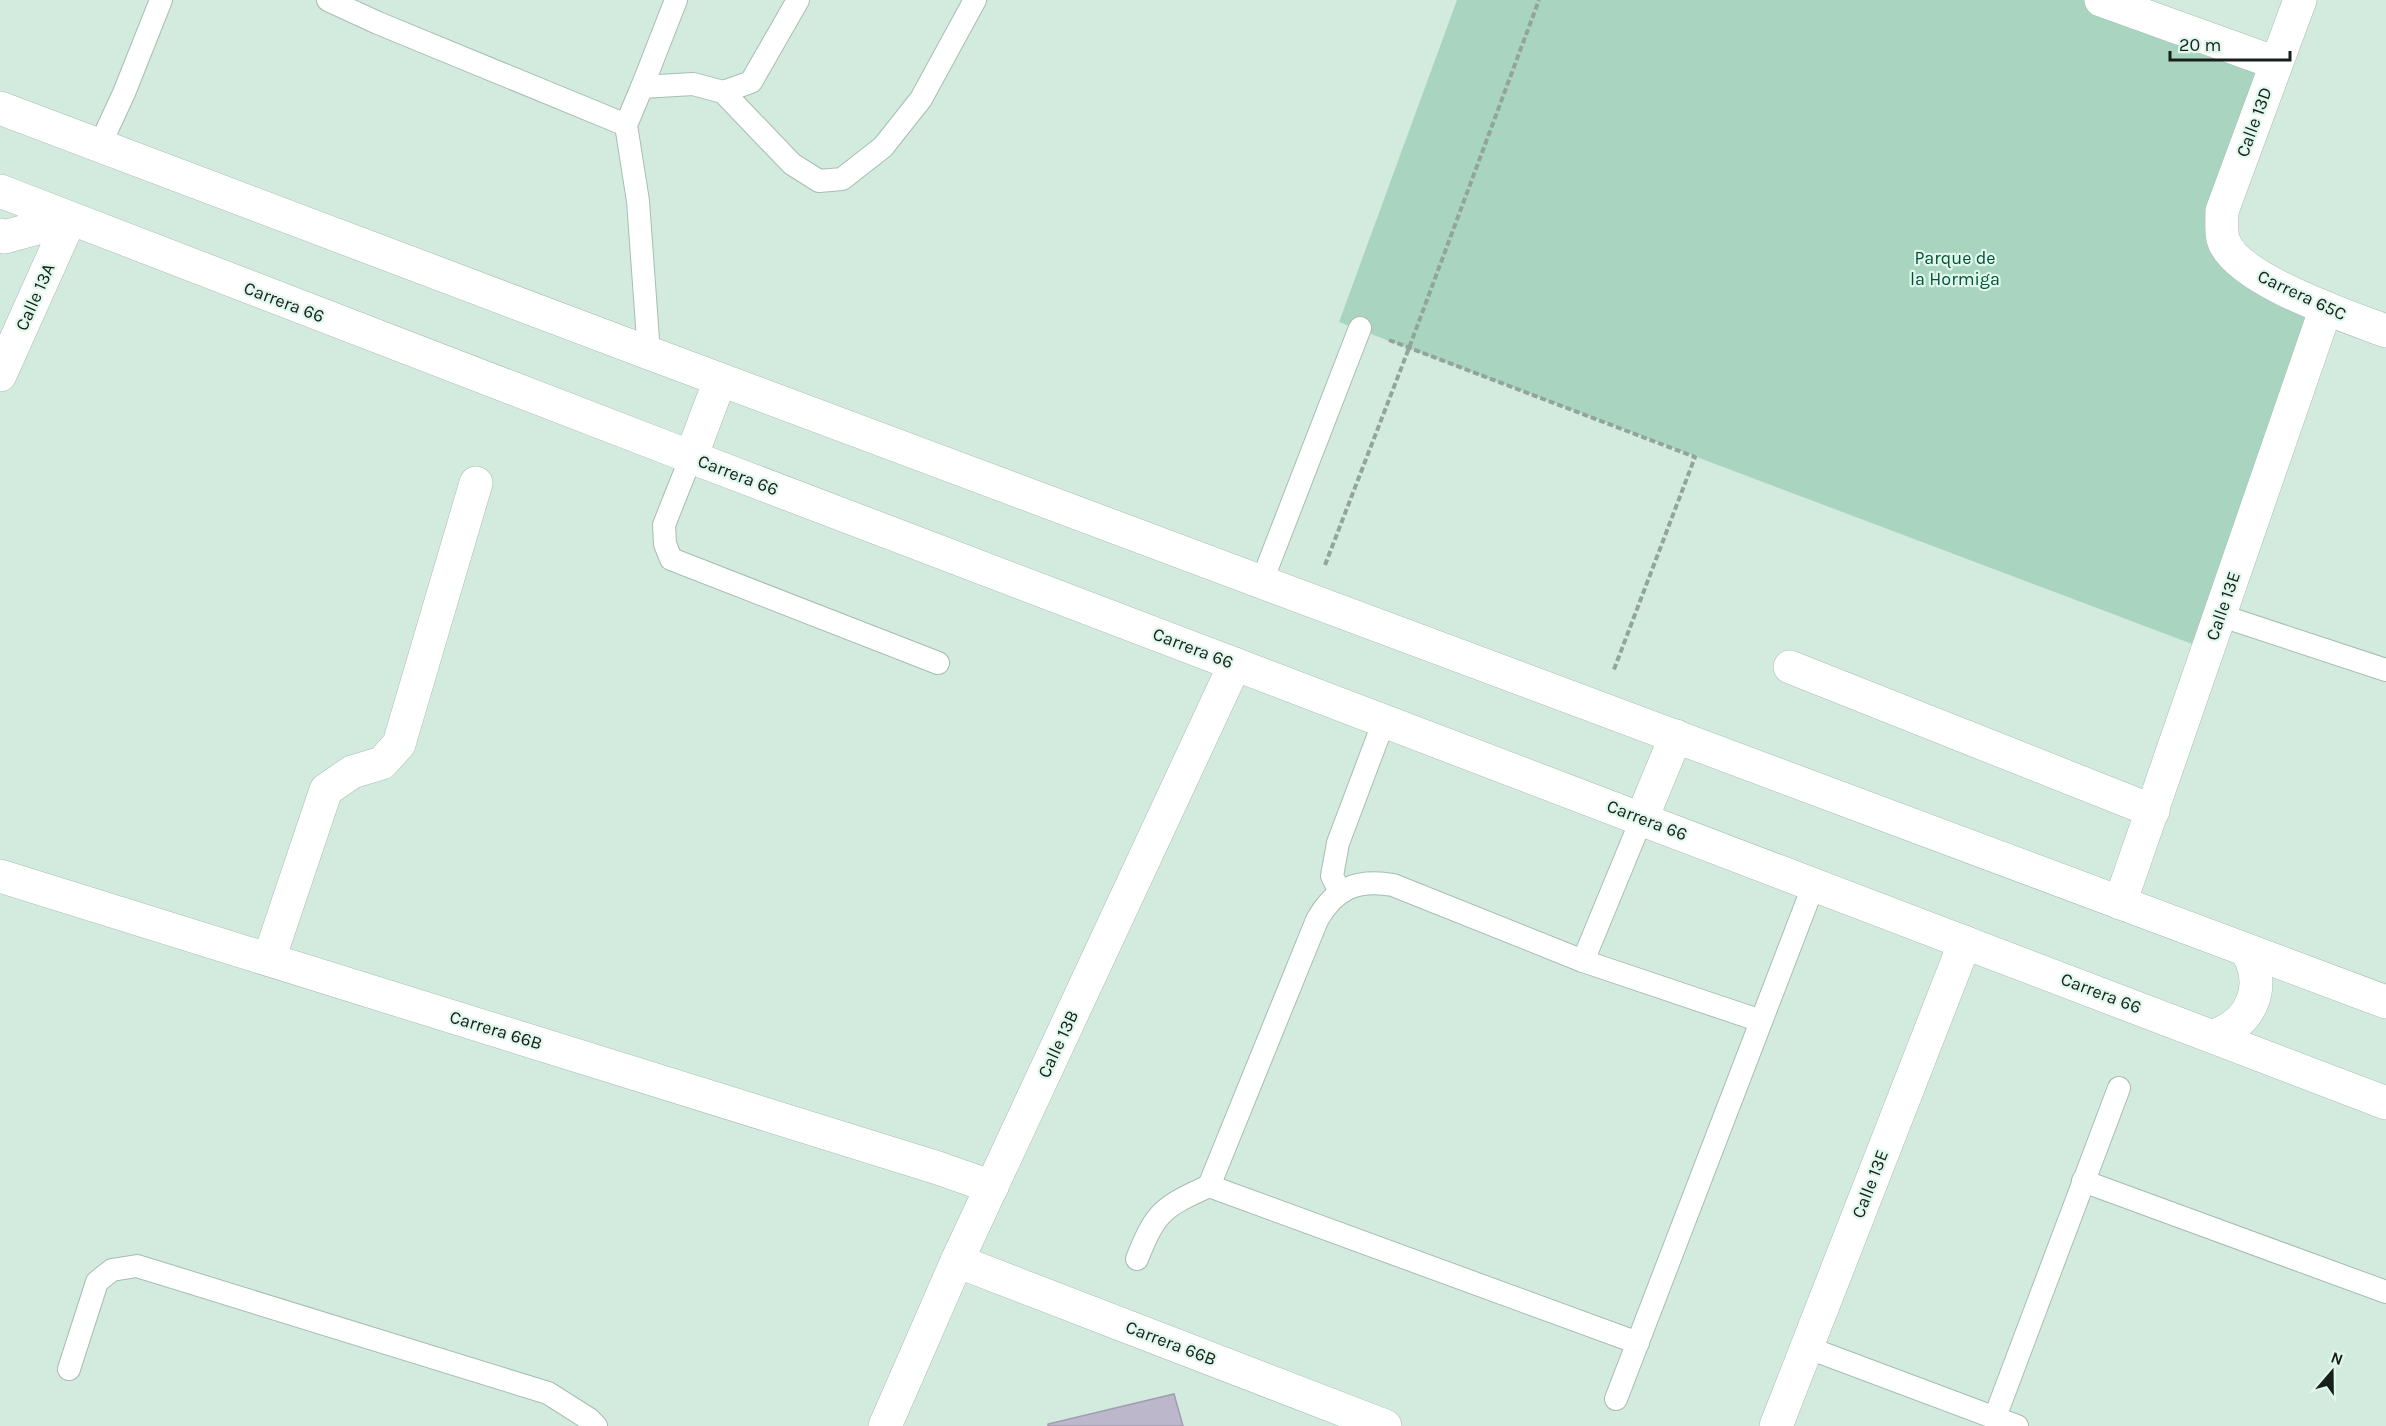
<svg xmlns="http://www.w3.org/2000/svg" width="2386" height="1426" font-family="Karla,sans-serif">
	<rect width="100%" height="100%" fill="#d3ebdf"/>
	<!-- green -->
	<path fill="#a9d5c0" d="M1457,0H2101L2276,63L2223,240L2326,308L2208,650L1339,322Z"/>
	<!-- building -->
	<path fill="#bcb7cb" stroke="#a19cb0" stroke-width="1.5" d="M1174,1394L1183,1426H1048V1424Z"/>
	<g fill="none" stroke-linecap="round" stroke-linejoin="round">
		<defs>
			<g id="lane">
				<path d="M328,0L378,23L626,125"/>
				<path d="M642,87L676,0"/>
				<path d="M723,92L751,82L798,0"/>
				<path d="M99,147L124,93L161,0"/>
				<path d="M649,353L638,201L626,125L642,87L693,84L723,92L792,164L819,181L842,179L883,147L921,99L975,0"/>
				<path d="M691,457L664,525L665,544L671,559L938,663"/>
				<path d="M1262,581L1360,328"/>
				<path d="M2219,615L2386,670"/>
				<path d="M1340,892L1332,876L1338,843L1384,721"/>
				<path d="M1583,961L1642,818"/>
				<path d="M2083,1181L2386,1292"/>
				<path d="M1209,1186L1317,920C1335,888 1357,879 1393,885L1583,961L1761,1021"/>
				<path d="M1137,1259C1156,1211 1163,1207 1209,1186L1638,1343"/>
				<path d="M1806,1347L2017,1426"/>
				<path d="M69,1369L97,1282L112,1270L137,1266L548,1393L589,1419L596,1426"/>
				<path d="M1616,1399L1814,884"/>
				<path d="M1995,1417L2119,1088"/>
			</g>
			<g id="street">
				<path d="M2101,0L2276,63"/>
				<path d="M2300,0L2222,211C2222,220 2221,231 2223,239C2234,279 2349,317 2386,331"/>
				<path d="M0,375L70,219"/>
				<path d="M1790,667L2153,811"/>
				<path d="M0,876L938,1168L992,1187"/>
				<path d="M2120,903L2326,308"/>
				<path d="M269,959L326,790L352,772L382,763L399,744L476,483"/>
				<path d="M957,1261L1385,1426"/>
				<path d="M885,1426L957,1261L1235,664"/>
				<path d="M1776,1426L1965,942"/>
			</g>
			<g id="secondary">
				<path d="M0,108L649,353L2386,1002"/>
				<path d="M0,191L691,457L2386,1103"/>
				<path d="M0,235L4,237L70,219"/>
				<path d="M691,457L720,380"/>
				<path d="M1642,818L1676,736"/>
				<path d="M2213,1036C2252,1024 2268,985 2246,950"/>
			</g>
		</defs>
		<!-- lane casing -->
		<use href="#lane" stroke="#a6bdb2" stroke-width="24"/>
		<!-- street casing -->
		<use href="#street" stroke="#a6bdb2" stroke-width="34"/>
		<!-- secondary casing -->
		<use href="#secondary" stroke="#a6bdb2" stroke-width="34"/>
		<!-- path -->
		<g stroke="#92a49b" stroke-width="4" stroke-dasharray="6 3" stroke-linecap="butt">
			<path d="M1389,340L1695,457L1613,672"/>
			<path d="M1325,565L1409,348L1539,0"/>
		</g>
		<!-- lane -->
		<use href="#lane" stroke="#fff" stroke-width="22"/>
		<!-- street -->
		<use href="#street" stroke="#fff" stroke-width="33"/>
		<!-- secondary -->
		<use href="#secondary" stroke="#fff" stroke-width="33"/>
	</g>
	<g text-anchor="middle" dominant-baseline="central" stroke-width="4.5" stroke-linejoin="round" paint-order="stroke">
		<!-- street labels -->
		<g font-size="18" fill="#18201c" stroke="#e0f8ec">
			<text transform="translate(2254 122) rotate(-70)">Calle 13D</text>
			<text transform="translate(2302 295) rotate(25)">Carrera 65C</text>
			<text transform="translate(35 297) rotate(-66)">Calle 13A</text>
			<text transform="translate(284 302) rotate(21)">Carrera 66</text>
			<text transform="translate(738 475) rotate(21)">Carrera 66</text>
			<text transform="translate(2223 606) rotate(-71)">Calle 13E</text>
			<text transform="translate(1193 648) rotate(21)">Carrera 66</text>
			<text transform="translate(1647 820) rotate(21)">Carrera 66</text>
			<text transform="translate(2101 993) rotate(21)">Carrera 66</text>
			<text transform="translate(496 1030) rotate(17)">Carrera 66B</text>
			<text transform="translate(1058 1044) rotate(-65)">Calle 13B</text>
			<text transform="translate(1870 1184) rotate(-69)">Calle 13E</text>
			<text transform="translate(1171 1343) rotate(21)">Carrera 66B</text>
		</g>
		<!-- park labels -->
		<g font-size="18" fill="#015239" stroke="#e0f8ec">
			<text x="1955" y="258">Parque de<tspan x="1955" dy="21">la Hormiga</tspan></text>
		</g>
	</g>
	<!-- north arrow -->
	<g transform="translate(2332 1372) rotate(20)" stroke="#e0f8ec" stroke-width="4.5" paint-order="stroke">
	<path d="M0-4.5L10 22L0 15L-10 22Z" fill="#18201c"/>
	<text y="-9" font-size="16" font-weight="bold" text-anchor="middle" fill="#18201c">N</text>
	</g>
	<!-- scale -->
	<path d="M2170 51v9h120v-9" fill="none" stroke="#18201c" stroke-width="3"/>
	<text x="2179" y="51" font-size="18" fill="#18201c" stroke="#e0f8ec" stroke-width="4.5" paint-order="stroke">20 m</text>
</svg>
